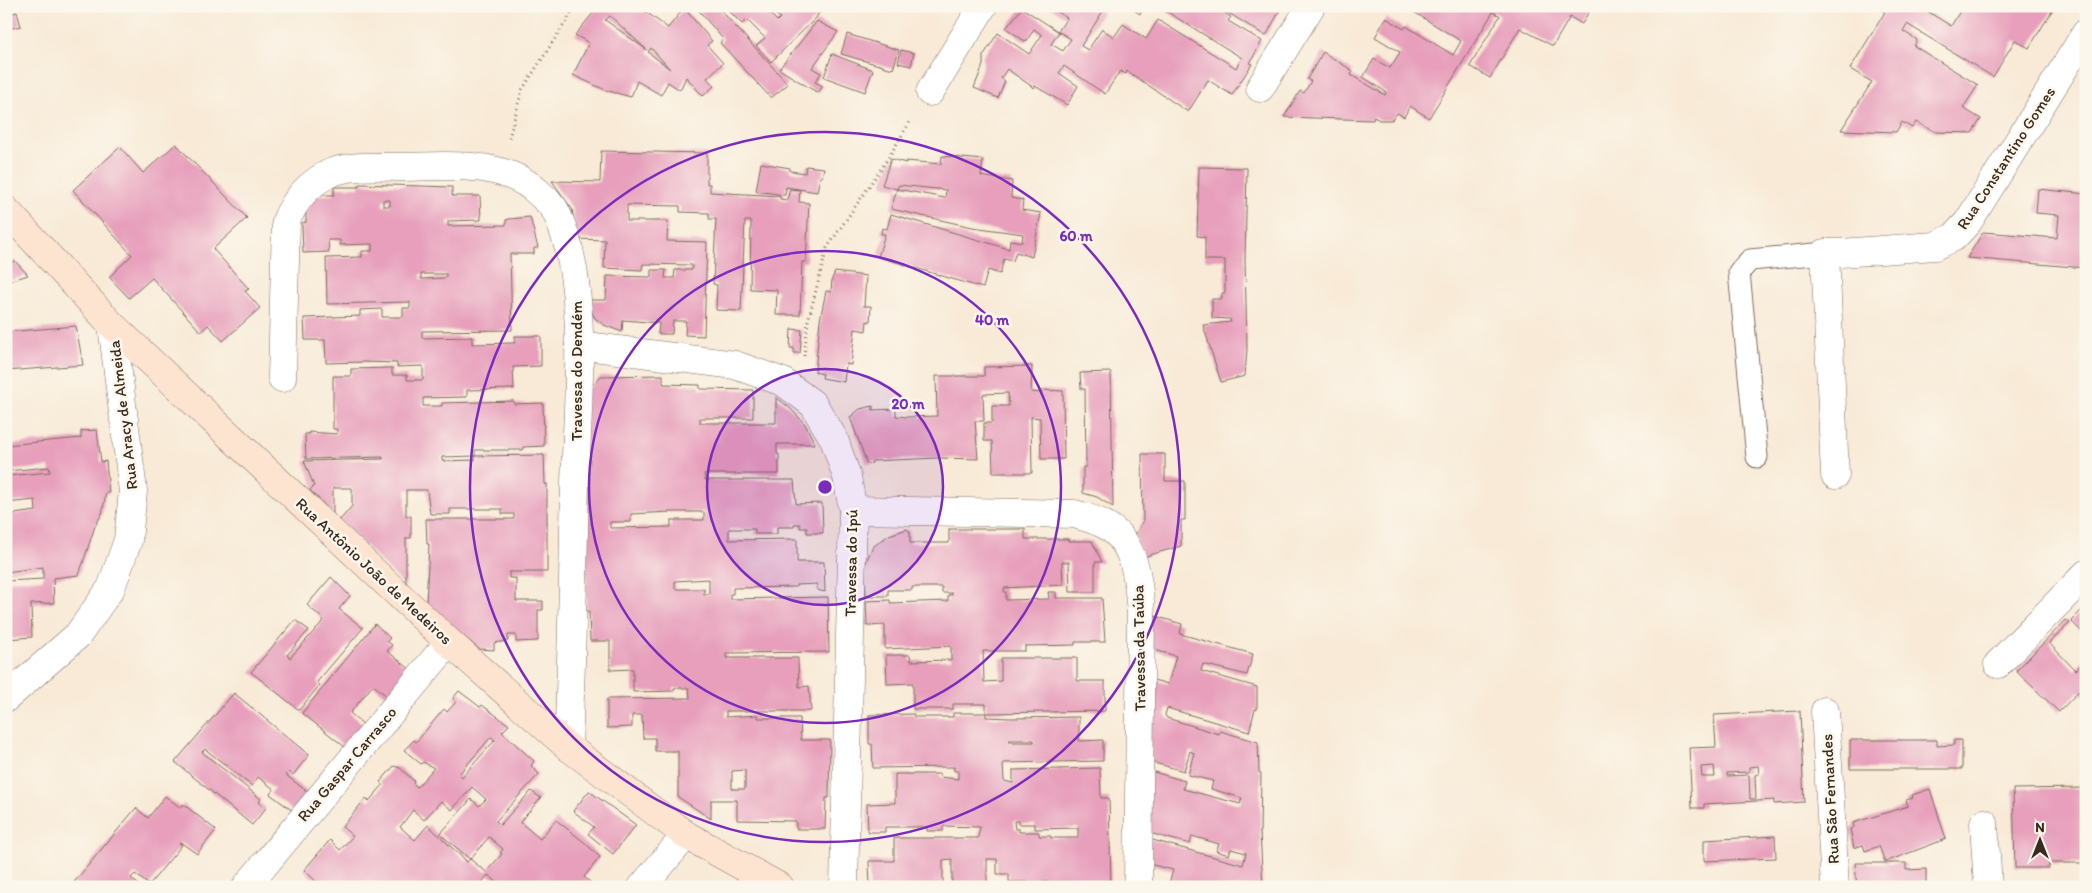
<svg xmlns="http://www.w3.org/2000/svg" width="2092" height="893" font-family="Itim,sans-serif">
	<rect width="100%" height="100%" fill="#fbf7ec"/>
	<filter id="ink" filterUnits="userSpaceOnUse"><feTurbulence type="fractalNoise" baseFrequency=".02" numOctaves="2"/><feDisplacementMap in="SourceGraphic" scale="10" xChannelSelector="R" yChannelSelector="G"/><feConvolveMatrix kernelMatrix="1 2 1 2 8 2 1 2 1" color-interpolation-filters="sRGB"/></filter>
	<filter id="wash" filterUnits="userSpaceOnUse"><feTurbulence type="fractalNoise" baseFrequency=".0096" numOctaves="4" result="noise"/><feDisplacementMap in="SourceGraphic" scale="20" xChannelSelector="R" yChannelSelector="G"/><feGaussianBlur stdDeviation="1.12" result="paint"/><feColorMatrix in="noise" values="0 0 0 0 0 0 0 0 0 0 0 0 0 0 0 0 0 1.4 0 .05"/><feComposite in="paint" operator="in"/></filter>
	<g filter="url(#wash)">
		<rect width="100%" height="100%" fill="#f8ead7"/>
		<g id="blocks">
			<!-- building -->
			<g fill="#e79fbb" fill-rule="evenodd">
				<path d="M599,6H638L668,28L684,8L712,41L707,45L723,63L707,78L714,86L703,96L686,77L680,90L668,82L661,95L637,81L631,97L605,90L573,75L589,43L575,35ZM610,16L647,50L605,20ZM651,48L670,69L648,52Z"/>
				<path d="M695,6H717L788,84L771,98L720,43L723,39Z"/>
				<path d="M732,6H763L777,21L780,18L767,6H823L816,18L771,62L756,46L765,38L747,20L742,24L728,10Z"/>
				<path d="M925,6H937L934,11Z"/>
				<path d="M1049,6H1096L1103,11L1081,46L1088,50L1102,29L1114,37L1123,24L1146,39L1158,20L1236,68L1242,58L1164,10L1166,6H1213L1231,17L1228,21L1262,41L1250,63L1252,64L1232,95L1208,80L1188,112L1127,71L1126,74L1120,71L1105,94L1064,66L1059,73L1078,86L1067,105L1035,86L1034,88L1007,69L1001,78L1005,81L998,98L974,88L983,65V56L998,33L1029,54L1042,35L1034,29L1026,42L1006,28L1022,8L1059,32L1051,44L1063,51L1071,39L1058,31L1067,18Z"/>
				<path d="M1128,6H1145L1140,14Z"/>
				<path d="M1217,6H1258L1263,9L1265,6H1274L1280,10L1266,36Z"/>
				<path d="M1404,6H1592L1582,24L1570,17L1553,46L1520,28L1490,78L1470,66L1500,16L1493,12L1429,118L1410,106L1404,117L1397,113L1392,120H1379L1374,117L1373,120L1284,117L1300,91L1304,93L1311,81L1307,79L1323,52L1353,71L1351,75L1385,95L1386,92L1363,77L1374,59L1390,68L1400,52L1375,37L1386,18L1404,29L1406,26L1453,55L1461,41Z"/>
				<path d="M1881,6H1919L1951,26L1962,8L1959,6H2055L2029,48L2015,40L1993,77L1907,24L1903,31L1917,40L1914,46L1978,85L1963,108L1981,119L1972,133L1936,132L1916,122L1912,128L1902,122L1896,132L1841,130L1872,82L1850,69L1885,12L1879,9Z"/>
				<path d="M17,12L21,26L9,29L6,15Z"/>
				<path d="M817,21L838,32L812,68L821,73L815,82L823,86L818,93L779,69Z"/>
				<path d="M847,34L899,50L893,69L841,54Z"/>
				<path d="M901,50L914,53L911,66L898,63Z"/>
				<path d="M832,54L873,70L865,92L824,77Z"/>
				<path d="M176,144L247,218L213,249L249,289L245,291L260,308L223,341L208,325L201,332L152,278L129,298L109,277L132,255L73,190L120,147L143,173Z"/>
				<path d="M601,151L707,153V184H710V192L780,196V199L787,200L790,189L800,190L799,202L809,203L806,262H802L800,315H776L777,290L750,289L751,221H745L741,311L716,310L717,285L713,284L716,219H709V213L680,212V206L627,205V221H668L667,241L707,242L704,336L685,335L686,321H673L672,334H658L659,323L623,320L622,332L604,325L595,318L585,300H606L607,276L651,277V270H666L665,278H674L675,270H692V265L643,264L642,270L604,268L605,240L577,239L572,209L552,181L600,182Z"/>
				<path d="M942,156L983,160L981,176L1012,181L1011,198L1023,200L1022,210L1041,213L1032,257L1016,252L1013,261L1004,259L1000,274L988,270L983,288L878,257L885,234H881L882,228L887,229L891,214L1009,249L1010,240L1022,242L1023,234L972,227L891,209L897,189L945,198L946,190L899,185L897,189L882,185L891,159L906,163V161L941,164Z"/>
				<path d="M761,163L790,168V171L805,173L806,166L824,168L822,177H820L817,192L786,187L785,195L756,191Z"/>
				<path d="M1199,167L1247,168L1245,260L1247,348L1245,376L1221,382L1203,325L1231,322L1230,319L1212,318V299H1222V293H1225V260H1205V237L1197,236Z"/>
				<path d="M359,184L452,187V196H480L481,220L448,221V226L506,225V220L509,219L530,217L538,248H534V254H510L512,330L422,331V338L472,337V344L515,343V336H541V366L513,367L514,389L467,390V397L423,398V406H442V403L514,401V404L543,403L544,446L523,447V450H475V456L442,457V461L475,460V456L544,455L545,484H547V572H509V578H516V601H543V610H538V641L516,642V635H508V641L494,643V650L479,649L426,605L429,544H427L426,519H514V514H502V509H450V514H430L427,490H406V516H411V538H406V587L340,520L352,506V488H333V514L310,490L314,486L304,461L383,459V457L306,459L305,434H309V432L337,434V429H333V376H351V369L392,368V375H407V380H423V366L397,367V363L363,362L326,363L325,340H305L304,318L360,316V310L382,309V317H403V308H410V302L327,304L326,258L362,257V251H372V244L340,245V240H328L329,252L303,253L302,223L306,222V213L314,195H334V187H359ZM383,200H390V206H383ZM421,274H446V278L421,279Z"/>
				<path d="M2038,189L2086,194V268L1967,258L1983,232L2057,238L2059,215L2036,213Z"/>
				<path d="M15,261L28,275L6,282V264Z"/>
				<path d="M835,272L866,276L864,306H871L870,322L867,321L866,331L855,329L851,365L846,364L844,382L822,378L823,374L815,372L820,320L826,291L831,292L832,279Z"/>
				<path d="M76,326L83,365L6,371V332Z"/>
				<path d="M791,329L802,330L800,353H794V348H790Z"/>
				<path d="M1032,366L1031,392L1042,393V390L1063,391L1064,459H1041L1040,418L1031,417L1032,473H993L992,441H984V423H992V406H1009L1008,393L983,394L984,421H975L978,459L938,458L872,461V463L867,464L850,417L860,409L873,406V410L896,409V416L907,417L937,416L936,376H984V367Z"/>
				<path d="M1111,372L1113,507L1097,497L1083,493V467H1086L1085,389H1081L1080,373Z"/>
				<path d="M663,375V384L700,385V389L753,390V418H700V423H776V397L790,408L805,424L815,444H777V454H779V474H704L705,480H794L796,504L822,503L823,533H807V528H800V524H794V527H777V534H755V529H729V540L797,539V562H824L825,592L817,590V584L796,585V587L733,588V594H730V599L828,597L829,652L726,653V658H798L799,687L809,686L811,711H726V717L758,715V718H800L801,740H830L829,798H826L825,829H796V821L737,820V800H711V819L678,797V751H655V738H643L642,715H632V727L607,728V699L690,698L689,688H674V691L633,692V669L610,670V641H590L589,611H586V391L601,376ZM671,512H704V520H671V527L610,528V522H631V514ZM709,579V594H704V589H675V581ZM745,770V789H732V771Z"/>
				<path d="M97,430L101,462L106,461L109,493H106L102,514L95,526L79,575L53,578L54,603L31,604L32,637L8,639L9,660L6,662V581L43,579V567L6,572V515L36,511L35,500L6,503V476L50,472L49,467L6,471V445L81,438V431Z"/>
				<path d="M1142,454H1165V481H1185V520H1181V546L1143,557L1135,535L1143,521Z"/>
				<path d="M907,529L910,532V543H949V529H1025V539H1068V541H1092L1102,562H1095V592H1070L1069,562H1062L1063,585L1004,588V592H1006V600L1049,599L1048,592H1056V598H1102L1105,642H1075V645L1025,646V651H983L984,682L1001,681V658H1077V681H1105V711L986,713V704H953V709H913V683L887,684L886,655H910L911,661L951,660V646L885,649V625L867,626L866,601L890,600V603L948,601V595H952V593H942V587H912V590H888V596H866L865,565L870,552L874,546L889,535Z"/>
				<path d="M331,577L350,596L339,609L363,628L317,682L320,685L299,710L251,672L295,620L309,630L287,655L290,658L324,620L307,605Z"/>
				<path d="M2086,606V636L2071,621Z"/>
				<path d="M1145,613L1182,624L1180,634L1253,654L1247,675L1203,664L1201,671L1257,687V710L1255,709L1249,732L1167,708L1165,715L1167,718L1219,734L1220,731L1258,742L1259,772L1261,773L1260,832L1263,887H1168L1173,870L1149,864V839L1243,865L1246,853L1231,849L1229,855L1216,851L1219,844L1192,836L1190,844L1146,832L1147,770L1185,781L1183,789L1240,804L1242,798L1211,789L1213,781L1188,775L1194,753L1190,751L1184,771L1147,761L1143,677L1168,684L1176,656L1144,647Z"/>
				<path d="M2066,620L2070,623L2049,643L2075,670L2086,659V696L2085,697L2079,691L2059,712L2016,671Z"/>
				<path d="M375,624L390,638L387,641L392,645L387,651L411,670L388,697L373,685L350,713L364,725L345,747L302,713Z"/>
				<path d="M459,691L480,707L482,705L509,725L502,732L534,761L531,766L539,774L496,821L500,825L531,791L541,798L520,822L540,839L556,820L584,842L600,857L584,877L596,887H503L488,875L478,887H322L304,870L330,840L340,850L353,836L342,827L366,798L369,801L383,785L380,782L394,766L400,768L414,781L413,783L417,787L434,768L423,762L421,764L404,750L414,740L416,742L444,709L447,712L456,702L453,698ZM491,737L495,740L462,777L459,774ZM472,787L486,799L479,806L471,799L440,834L470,859L467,862L428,825L415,840L400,827L413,810L424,820L441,801L452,810ZM489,837L503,849L500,853L502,854L486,872L470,859Z"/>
				<path d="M234,693L309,755L293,775L289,772L286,775L309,793L293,811L270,794L274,789L258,777L252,786L205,749L202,752L261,799L259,802L266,808L252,825L175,762Z"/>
				<path d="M1800,711L1804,802L1774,804V800L1704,804V808H1692L1689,748L1716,747L1714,715ZM1714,766L1715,777H1702L1701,767ZM1758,766L1759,774L1755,775L1756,799H1750L1749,775L1727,776V773L1749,772V767Z"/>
				<path d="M953,713H986V717L1010,718L1079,717V741L1103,740V761L1003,763L1004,781L1013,783V770L1100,768L1101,798H1109L1111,887H1080L1079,882H1009V874H997V859H987V887H952V859L943,860V887H870L869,861H894V838H978L980,827L943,826V831H927V827H885V832H868L867,804L895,803V774H940V777L958,779V771H954V767L873,768L872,744H869V715L914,714V717H953ZM1009,740H1034V742H1009ZM1014,821H1018V824H1035V829L1078,828V838H1051V836H1039V832H1019V829H1015Z"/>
				<path d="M1850,740H1937V746L1954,745V740H1962V769H1850Z"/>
				<path d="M2086,788V863H2049V868H2015L2013,789Z"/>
				<path d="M1930,789L1946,839L1885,862L1879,846L1865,851L1863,845L1854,848L1850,829L1854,827L1853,823L1908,806L1906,800L1913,798L1912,795Z"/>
				<path d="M589,791L636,825L613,854L588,834L594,827L573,811Z"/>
				<path d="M165,796L181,808L183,804L216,830L197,854L180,842L179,843L182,845L149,885L135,874L131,878L141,887H70L136,808L148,818Z"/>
				<path d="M1775,836L1776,858L1704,861V840Z"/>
				<path d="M1855,863H1906V870L1926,869V887H1857Z"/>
			</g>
		</g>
	</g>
	<g filter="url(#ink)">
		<use href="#blocks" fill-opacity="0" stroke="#7d6d5f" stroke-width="1"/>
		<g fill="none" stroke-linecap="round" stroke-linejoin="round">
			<defs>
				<path id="lane" d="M1757,457L1739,272L1750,260L1825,253"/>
				<g id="street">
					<path d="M1260,88L1311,6"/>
					<path d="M930,92L983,6"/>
					<path d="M579,345L735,365L783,382L813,404L834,439L847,477L853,510L844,887"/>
					<path d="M282,378L286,221C295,200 307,185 328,174C348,164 380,167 403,167C449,166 505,159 541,195C546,200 552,204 555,210C591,282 577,404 575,484C573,572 572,660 568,747"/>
					<path d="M1835,475L1825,253H1841L1935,246L1954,237L1968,222L2086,33"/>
					<path d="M853,510L1075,514C1084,517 1093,519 1101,523C1136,538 1139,582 1141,615L1138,887"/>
					<path d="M1998,664L2086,574"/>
					<path d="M6,698L78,635L111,588L128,540L133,491L112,325"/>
					<path d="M1825,711L1835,887"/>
					<path d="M1984,823L1988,887"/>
					<path d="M246,887L449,642"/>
					<path d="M642,887L686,835"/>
				</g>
				<path id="secondary" d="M6,210L112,325L449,642L568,747L686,835L780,887"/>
			</defs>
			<!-- lane casing -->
			<use href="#lane" stroke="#7d6d5f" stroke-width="23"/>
			<!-- street casing -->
			<use href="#street" stroke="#7d6d5f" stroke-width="29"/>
			<!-- secondary casing -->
			<use href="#secondary" stroke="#7d6d5f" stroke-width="29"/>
			<!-- path -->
			<g stroke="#7d6d5f" stroke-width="3" stroke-dasharray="1 4" stroke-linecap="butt">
				<path d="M509,138L522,90L576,6"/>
				<path d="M804,356L808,321L827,248L887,160L911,120"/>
			</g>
			<!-- lane -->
			<use href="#lane" stroke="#fff" stroke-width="21"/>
			<!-- street -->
			<use href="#street" stroke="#fff" stroke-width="28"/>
			<!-- secondary -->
			<use href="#secondary" stroke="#fde4d0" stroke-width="28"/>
		</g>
	</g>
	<!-- distance rings -->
	<circle cx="825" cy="487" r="118" fill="#7b2cbf" fill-opacity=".12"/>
	<g fill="none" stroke="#7b2cbf" stroke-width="2.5">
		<circle cx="825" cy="487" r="118"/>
		<circle cx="825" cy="487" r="236"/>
		<circle cx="825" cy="487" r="355"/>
	</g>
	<g text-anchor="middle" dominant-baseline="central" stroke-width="5" stroke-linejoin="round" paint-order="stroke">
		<!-- street labels -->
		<g font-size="16" fill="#3b2a1e" stroke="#fbf7ec">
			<text transform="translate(2006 158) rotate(-57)">Rua Constantino Gomes</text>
			<text transform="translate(576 371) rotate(-90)">Travessa do Dendém</text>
			<text transform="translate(123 415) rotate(-97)">Rua Aracy de Almeida</text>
			<text transform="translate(851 563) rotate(-89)">Travessa do Ipú</text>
			<text transform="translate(374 571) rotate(43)">Rua Antônio João de Medeiros</text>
			<text transform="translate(1139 648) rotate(-91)">Travessa da Taúba</text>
			<text transform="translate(347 764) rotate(-50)">Rua Gaspar Carrasco</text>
			<text transform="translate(1830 799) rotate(-93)">Rua São Fernandes</text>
		</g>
	</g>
	<circle cx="825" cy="487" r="8" fill="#7b2cbf" stroke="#fbf7ec" stroke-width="2.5"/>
	<g font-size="15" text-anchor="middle" font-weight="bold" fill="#7b2cbf" stroke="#fbf7ec" stroke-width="5" stroke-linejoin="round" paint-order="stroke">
		<text x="1076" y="241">60 m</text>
		<text x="992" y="325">40 m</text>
		<text x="908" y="409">20 m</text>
	</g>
	<!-- margin -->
	<rect width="2092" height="893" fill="none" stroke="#fbf7ec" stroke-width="25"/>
	<!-- north arrow -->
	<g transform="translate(2040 840)" stroke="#fbf7ec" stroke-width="4" paint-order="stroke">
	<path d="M0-4L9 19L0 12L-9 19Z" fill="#3b2a1e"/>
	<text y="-8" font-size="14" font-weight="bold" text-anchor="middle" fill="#3b2a1e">N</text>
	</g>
</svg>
